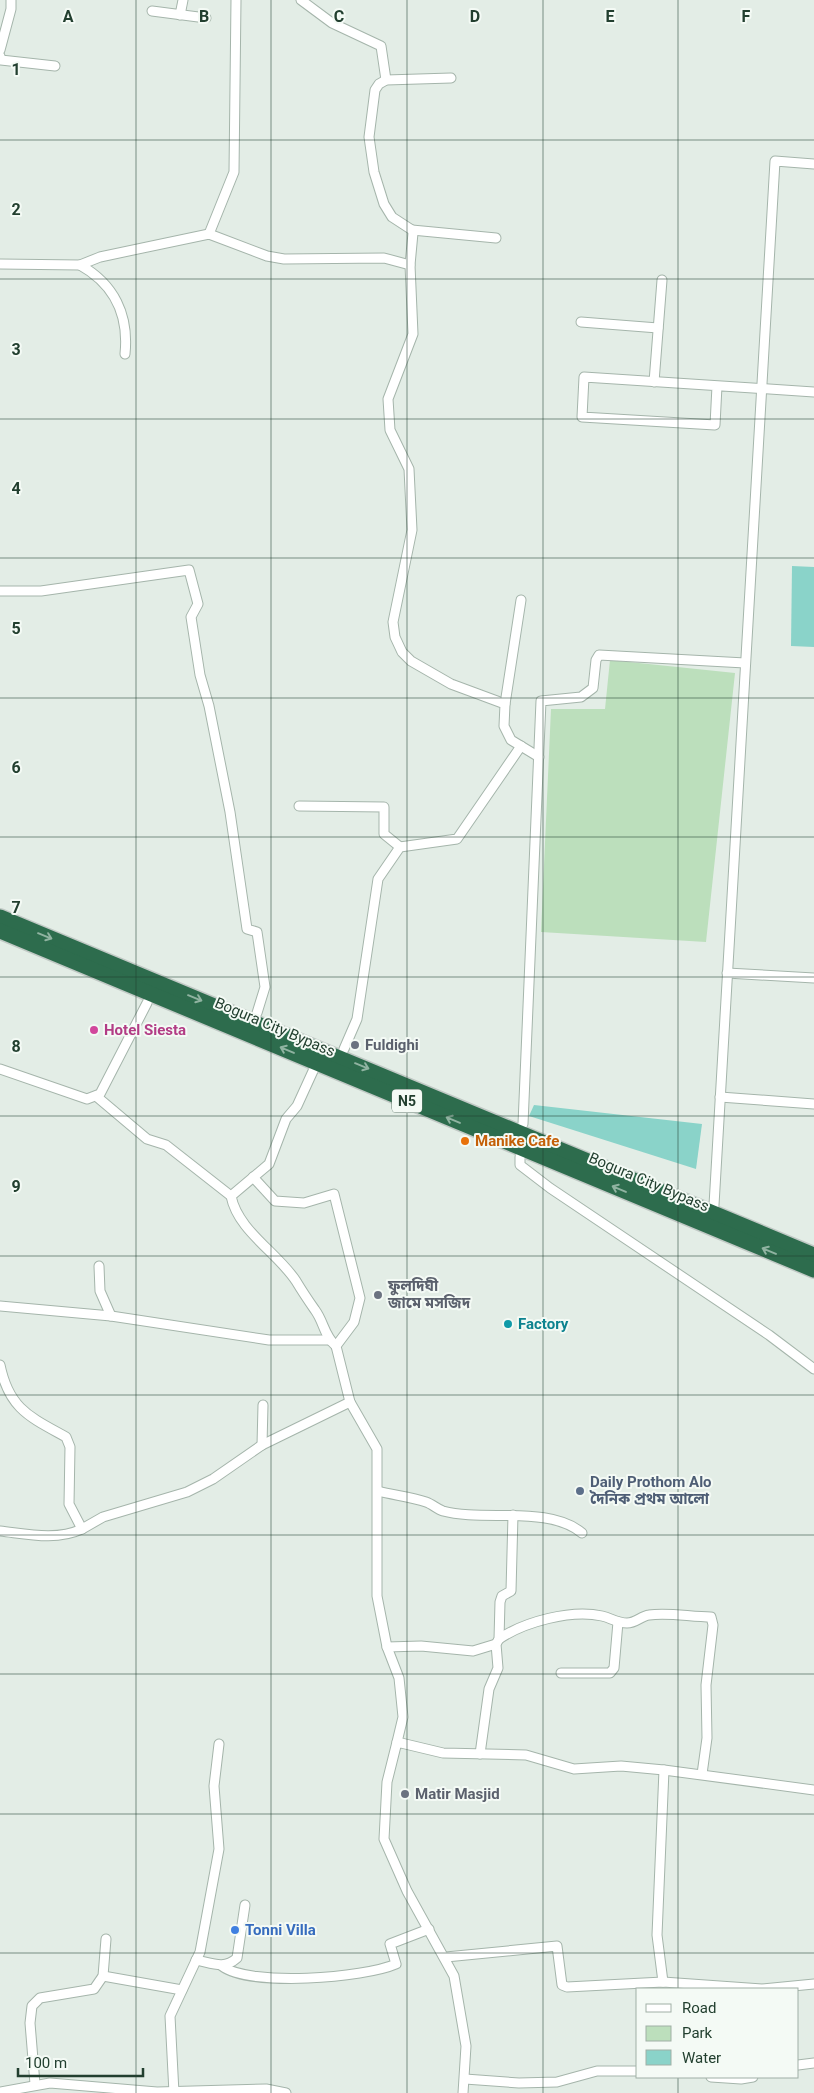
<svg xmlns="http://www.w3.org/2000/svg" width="814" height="2093" font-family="Roboto,'Noto Sans Bengali',sans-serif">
	<rect width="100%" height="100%" fill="#e3ede6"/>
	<!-- green -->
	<path fill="#bcdfbc" d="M610,660L735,673L706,942L541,932L551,709H605Z"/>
	<!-- water -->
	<g fill="#8ad3c9">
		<path d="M792,566L814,567V647L791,646Z"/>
		<path d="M534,1105L702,1124L696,1169L529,1116Z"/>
	</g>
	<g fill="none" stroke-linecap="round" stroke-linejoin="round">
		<defs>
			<g id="street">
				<path d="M301,0L332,23L381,46L386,80"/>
				<path d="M152,11L206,18"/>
				<path d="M180,15L183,0"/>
				<path d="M0,50L11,9V0"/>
				<path d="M0,56L1,60L55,66"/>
				<path d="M412,230L496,238"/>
				<path d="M209,234L234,172L236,0"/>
				<path d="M0,264L80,265"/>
				<path d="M410,265L413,233L412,230L392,217L384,204L374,172L369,137L375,90L379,84L386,80L451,78"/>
				<path d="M581,322L658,328"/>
				<path d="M125,354C129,315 114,284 80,265L100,257L209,234L267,256L284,259L384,258L410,265L413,334L388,399L390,430L409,469L412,530L393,622L395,637L402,652L411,661L451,684L505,704L504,726L511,740L539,757"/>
				<path d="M654,382L662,280"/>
				<path d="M717,386L715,425L582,417L584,377L814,392"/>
				<path d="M0,591H41L189,570L198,604L191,617L200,675L209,706L230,812L247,929L257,932L265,987L257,1013"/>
				<path d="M505,704L521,600"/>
				<path d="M299,806L384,807V834L400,847"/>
				<path d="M727,973L814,978"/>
				<path d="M344,1049L357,1019L378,879L400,847L457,839L521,746"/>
				<path d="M0,1069L87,1099L100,1094L147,1003"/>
				<path d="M313,1071L297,1106L286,1119L269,1164L231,1196C238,1231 277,1252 296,1281C302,1291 308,1300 315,1310C324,1322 324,1336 336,1346"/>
				<path d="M96,1096L147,1139L166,1145L231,1196"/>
				<path d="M720,1097L814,1104"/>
				<path d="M523,1124L541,701L581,697L593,688L596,660L599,655L745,663"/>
				<path d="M520,1157V1165L550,1188L769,1335L814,1369"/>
				<path d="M253,1177L275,1201L304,1203L334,1194L360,1298L354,1322L336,1346L350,1402L377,1449V1596L387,1647L399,1678L403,1717L397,1742"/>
				<path d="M714,1205L775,161L814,164"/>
				<path d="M99,1266L100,1291L111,1316"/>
				<path d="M0,1306L111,1316L269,1340H329"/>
				<path d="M0,1365C9,1409 30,1417 66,1437L70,1447L69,1504L82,1529C56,1541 27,1534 0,1531"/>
				<path d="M262,1445L263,1405"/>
				<path d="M378,1491C393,1495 411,1497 426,1502C432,1504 437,1509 443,1511C483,1522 549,1505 582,1533"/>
				<path d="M82,1529L103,1517L187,1492L213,1479L262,1445L350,1402"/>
				<path d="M499,1639C524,1622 571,1609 602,1616C611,1618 617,1623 627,1623C636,1623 641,1616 649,1615C668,1612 691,1617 711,1617L713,1625L706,1685L707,1738L702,1774"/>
				<path d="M387,1647L421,1646L473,1651L496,1644"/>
				<path d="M561,1673H610L614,1668L618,1622"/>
				<path d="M480,1754L489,1689L498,1668L496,1644L499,1639L500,1602L502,1596L511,1591L513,1515"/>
				<path d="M446,1957L557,1946L562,1985L567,1987L663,1982L762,1989L814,1984"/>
				<path d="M196,1960C212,1963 224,1970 237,1958L245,1905"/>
				<path d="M222,1966C250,1987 364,1978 396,1964L390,1944L429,1929"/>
				<path d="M103,1976L182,1990"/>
				<path d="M663,1982L657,1935L664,1770"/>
				<path d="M798,2065L814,2063"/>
				<path d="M711,2077L741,2079L753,2077"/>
				<path d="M465,2079L519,2083L557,2082L597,2071H638"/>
				<path d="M35,2084L30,2023L32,2006L40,1998L94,1989L103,1976L106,1939"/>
				<path d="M0,2092L50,2083L157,2092L266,2089L286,2093"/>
				<path d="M174,2093L170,2016L200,1952L219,1849L214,1786L219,1744"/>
				<path d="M463,2093L466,2046L454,1976L407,1891L384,1839L387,1782L397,1742L443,1753L526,1755L574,1769L621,1766L664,1770L814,1790"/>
			</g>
			<g id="highway">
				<path d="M0,917L814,1255"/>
				<path d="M0,931L814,1270"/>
			</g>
		</defs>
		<!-- street casing -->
		<use href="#street" stroke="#a5b5ab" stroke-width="11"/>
		<!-- highway casing -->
		<use href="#highway" stroke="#c1c9c5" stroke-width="18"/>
		<!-- street -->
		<use href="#street" stroke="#fff" stroke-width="9"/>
		<!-- highway -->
		<use href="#highway" stroke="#2d6c4d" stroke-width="15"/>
	</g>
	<!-- one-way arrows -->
	<defs><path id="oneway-shaft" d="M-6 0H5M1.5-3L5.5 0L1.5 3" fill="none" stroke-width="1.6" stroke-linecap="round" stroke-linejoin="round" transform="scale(1.25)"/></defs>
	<g stroke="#90b3a1">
		<use href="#oneway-shaft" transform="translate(45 936) rotate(22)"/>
		<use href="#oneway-shaft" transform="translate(195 998) rotate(22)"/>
		<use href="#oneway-shaft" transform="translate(287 1050) rotate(-157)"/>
		<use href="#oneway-shaft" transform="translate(362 1066) rotate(22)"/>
		<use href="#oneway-shaft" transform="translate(453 1120) rotate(-157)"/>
		<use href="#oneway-shaft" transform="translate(619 1189) rotate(-157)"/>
		<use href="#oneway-shaft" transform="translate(769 1251) rotate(-157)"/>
	</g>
	<!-- grid -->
	<path fill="none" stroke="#223f2f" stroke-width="1" stroke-opacity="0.55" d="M136,0V2093M271,0V2093M407,0V2093M543,0V2093M678,0V1989M0,140H814M0,279H814M0,419H814M0,558H814M0,698H814M0,837H814M0,977H814M0,1116H814M0,1256H814M0,1395H814M0,1535H814M0,1674H814M0,1814H814M0,1953H814M678,2077V2093"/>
	<!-- markers -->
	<circle fill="#d1479c" stroke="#f4faf5" stroke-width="2" cx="94" cy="1030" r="5"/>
	<g fill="#6b7280" stroke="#f4faf5" stroke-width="2">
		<circle cx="355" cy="1045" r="5"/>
		<circle cx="378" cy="1295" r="5"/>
		<circle cx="405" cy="1794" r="5"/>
	</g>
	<circle fill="#e8710a" stroke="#f4faf5" stroke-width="2" cx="465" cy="1141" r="5"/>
	<circle fill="#0f9aa8" stroke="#f4faf5" stroke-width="2" cx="508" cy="1324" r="5"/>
	<circle fill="#5c6f8a" stroke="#f4faf5" stroke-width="2" cx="580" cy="1491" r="5"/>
	<circle fill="#3f7fe0" stroke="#f4faf5" stroke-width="2" cx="235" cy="1930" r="5"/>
	<g text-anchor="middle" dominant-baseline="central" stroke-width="4" stroke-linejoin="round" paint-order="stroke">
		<!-- shield labels -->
		<rect fill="#f4faf5" stroke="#61776a" stroke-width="1" x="392" y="1089.5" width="30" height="23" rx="4"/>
		<g font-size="14" font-weight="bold" fill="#223f2f">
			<text x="407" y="1101">N5</text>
		</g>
		<!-- street labels -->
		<g font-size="15" fill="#223f2f" stroke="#f4faf5">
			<text transform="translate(275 1027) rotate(23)">Bogura City Bypass</text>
			<text transform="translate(649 1182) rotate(23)">Bogura City Bypass</text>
		</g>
		<!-- hotel labels -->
		<g font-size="15" font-weight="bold" fill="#b23c85" stroke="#f4faf5" text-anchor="start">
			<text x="104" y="1030">Hotel Siesta</text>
		</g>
		<!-- worship labels -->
		<g font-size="15" font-weight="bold" fill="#5b616d" stroke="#f4faf5" text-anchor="start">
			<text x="365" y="1045">Fuldighi</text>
			<text x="388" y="1286">ফুলদিঘী<tspan x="388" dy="17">জামে মসজিদ</tspan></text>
			<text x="415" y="1794">Matir Masjid</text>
		</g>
		<!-- food labels -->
		<g font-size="15" font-weight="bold" fill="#c56008" stroke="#f4faf5" text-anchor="start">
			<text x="475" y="1141">Manike Cafe</text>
		</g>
		<!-- culture labels -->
		<g font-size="15" font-weight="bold" fill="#0d838f" stroke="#f4faf5" text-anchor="start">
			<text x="518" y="1324">Factory</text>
		</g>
		<!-- service labels -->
		<g font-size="15" font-weight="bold" fill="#4e5e75" stroke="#f4faf5" text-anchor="start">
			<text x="590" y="1482">Daily Prothom Alo<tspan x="590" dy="17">দৈনিক প্রথম আলো</tspan></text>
		</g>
		<!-- shop labels -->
		<g font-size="15" font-weight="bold" fill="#366cbe" stroke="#f4faf5" text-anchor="start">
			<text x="245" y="1930">Tonni Villa</text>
		</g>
	</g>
	<g font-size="16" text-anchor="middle" font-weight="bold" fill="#223f2f" stroke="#f4faf5" stroke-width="4" stroke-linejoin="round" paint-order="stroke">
		<text x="68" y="22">A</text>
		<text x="204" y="22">B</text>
		<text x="339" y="22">C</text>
		<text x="475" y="22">D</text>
		<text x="610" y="22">E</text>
		<text x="746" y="22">F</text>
		<text x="16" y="75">1</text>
		<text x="16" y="215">2</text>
		<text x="16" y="355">3</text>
		<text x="16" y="494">4</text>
		<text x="16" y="634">5</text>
		<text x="16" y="773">6</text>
		<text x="16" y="913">7</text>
		<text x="16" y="1052">8</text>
		<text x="16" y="1192">9</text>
	</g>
	<!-- legend -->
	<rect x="636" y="1988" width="162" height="90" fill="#f4faf5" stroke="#a0afa6"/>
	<rect x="646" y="2004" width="25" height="8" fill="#ffffff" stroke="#a0afa6"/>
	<text x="682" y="2013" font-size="15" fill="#223f2f">Road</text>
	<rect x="646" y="2026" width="25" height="15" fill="#bcdfbc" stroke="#a0afa6"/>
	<text x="682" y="2038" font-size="15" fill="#223f2f">Park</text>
	<rect x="646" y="2050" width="25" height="15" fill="#8ad3c9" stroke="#a0afa6"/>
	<text x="682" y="2063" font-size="15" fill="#223f2f">Water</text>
	<!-- scale -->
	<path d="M18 2068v8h125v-8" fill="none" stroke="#223f2f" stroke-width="2.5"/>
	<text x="25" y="2068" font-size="15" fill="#223f2f" stroke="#f4faf5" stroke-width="4" paint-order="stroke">100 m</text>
</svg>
